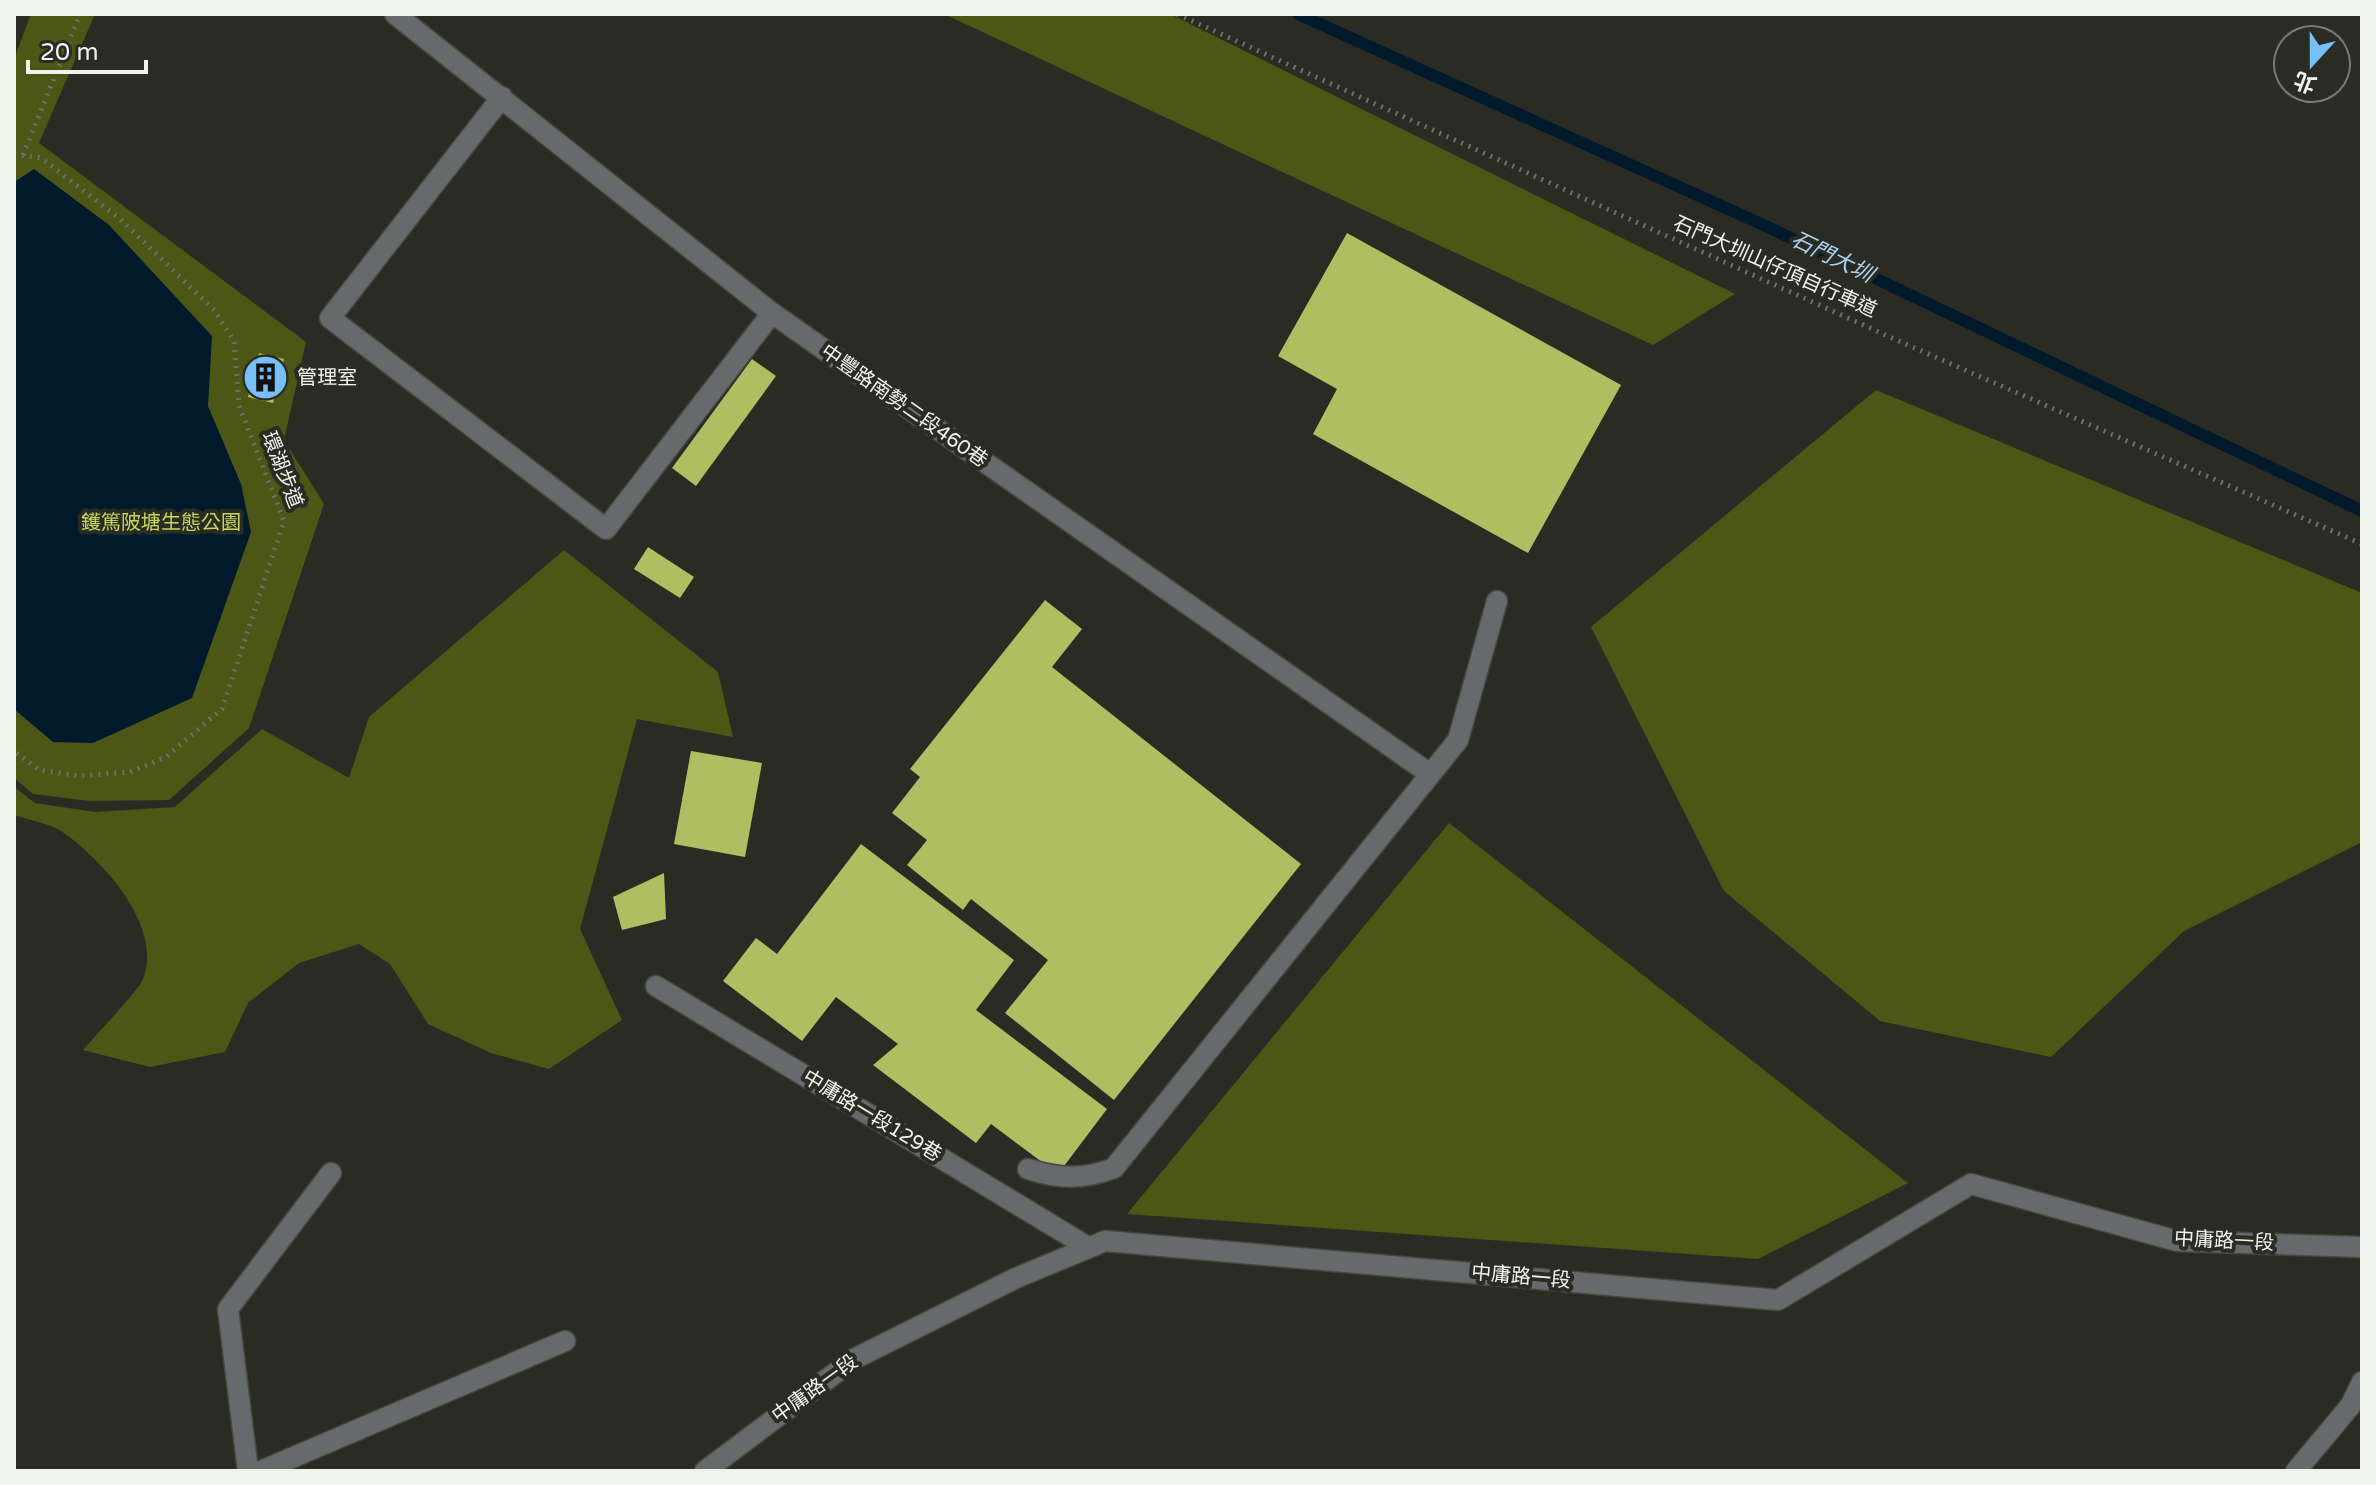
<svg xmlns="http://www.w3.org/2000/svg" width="2376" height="1485" font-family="'Varela Round','Noto Sans TC',sans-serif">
	<rect width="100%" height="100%" fill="#2a2c24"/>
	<!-- green -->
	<g fill="#4c5615">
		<path d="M31,14H95L39,143L306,342L284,440L324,504L249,728L169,800L90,801L33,794L14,778V59Z"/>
		<path d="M944,14H1170L1735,294L1653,345Z"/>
		<path d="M1876,390L2362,593V842L2184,931L2051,1057L1880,1021L1724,891L1591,627Z"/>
		<path d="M564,550L718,672L733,737L637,719L580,929L622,1020L549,1069L491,1053L428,1024L390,964L359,944L299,963L248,1003L225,1052L150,1067L83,1050C94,1037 139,990 143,979C164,926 101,858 61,831C48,823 29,820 14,815V787L35,803L95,812L175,807L262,729L349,778L369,717Z"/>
		<path d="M1449,823L1908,1183L1758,1259L1127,1214Z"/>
	</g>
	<!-- water -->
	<path fill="#001a2b" d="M34,169L109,225L212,336L208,406L241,484L251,532L192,698L93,743L53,742L14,709V182Z"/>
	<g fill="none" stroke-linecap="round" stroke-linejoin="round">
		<!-- stream -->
		<path stroke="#001a2b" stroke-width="12" d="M1298,14L1770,228L2362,511"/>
	</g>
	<!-- building -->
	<g fill="#aebe60">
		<path d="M1347,233L1621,385L1528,553L1313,434L1337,389L1278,356Z"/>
		<path d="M259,353L284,359L273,403L248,397Z"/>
		<path d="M752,359L776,376L696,486L672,468Z"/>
		<path d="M648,547L694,577L680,598L634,569Z"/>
		<path d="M1045,600L1082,629L1052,667L1301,864L1114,1100L1005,1013L1048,960L971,899L963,910L907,865L927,840L892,813L920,777L910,769Z"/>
		<path d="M691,751L762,763L745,857L674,844Z"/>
		<path d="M861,844L1014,960L976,1010L1107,1109L1058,1174L991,1124L976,1143L873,1065L898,1044L836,997L802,1041L723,981L756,938L777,954Z"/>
		<path d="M664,873L666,919L622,930L613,897Z"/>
	</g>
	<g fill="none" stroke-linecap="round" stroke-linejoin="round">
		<defs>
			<g id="service">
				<path d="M395,14L772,313L1430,774"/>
				<path d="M502,97L330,318L606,529L772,313"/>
				<path d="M656,986L1088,1247"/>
				<path d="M1028,1169C1059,1179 1083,1180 1114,1168L1458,740L1497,601"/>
				<path d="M248,1471L228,1309L331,1173"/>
				<path d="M261,1471L565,1341"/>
				<path d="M2296,1471L2351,1405L2362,1382"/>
			</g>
			<path id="minor" d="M705,1471L854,1359L1016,1278L1105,1241L1778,1300L1971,1184L2177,1241L2362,1247"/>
		</defs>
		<!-- service casing -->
		<use href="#service" stroke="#464840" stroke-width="23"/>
		<!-- minor casing -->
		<use href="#minor" stroke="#464840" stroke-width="23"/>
		<!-- path -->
		<g stroke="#6d6f68" stroke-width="5" stroke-dasharray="2 6" stroke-linecap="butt">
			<path d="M1177,14L1892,338L2362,544"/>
			<path d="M14,154L41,158L119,218L214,310L234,341L239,406L284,521L222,709L166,757L130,772L79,776L39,770L14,751"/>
			<path d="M23,155L80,14"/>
		</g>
		<!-- service -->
		<use href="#service" stroke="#676a6d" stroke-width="20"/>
		<!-- minor -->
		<use href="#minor" stroke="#676a6d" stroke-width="20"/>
	</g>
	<!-- icons -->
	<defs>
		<symbol id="building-disc" viewBox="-11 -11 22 22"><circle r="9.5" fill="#76c0f7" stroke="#2a2c24"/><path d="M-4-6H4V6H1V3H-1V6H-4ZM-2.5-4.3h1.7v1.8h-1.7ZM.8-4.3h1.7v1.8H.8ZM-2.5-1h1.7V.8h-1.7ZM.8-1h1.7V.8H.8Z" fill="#111"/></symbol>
	</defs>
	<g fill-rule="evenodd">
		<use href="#building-disc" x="240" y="352" width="51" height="51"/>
	</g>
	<g text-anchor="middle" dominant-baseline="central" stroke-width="8" stroke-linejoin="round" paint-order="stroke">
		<!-- street labels -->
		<g font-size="20" fill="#f0f2ec" stroke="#2a2c24">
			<text transform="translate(1775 267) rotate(24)">石門大圳山仔頂自行車道</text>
			<text transform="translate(904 406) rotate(35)">中豐路南勢二段460巷</text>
			<text transform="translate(282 470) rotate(69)">環湖步道</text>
			<text transform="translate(872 1116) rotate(31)">中庸路一段129巷</text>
			<text transform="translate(2224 1241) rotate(3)">中庸路一段</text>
			<text transform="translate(1521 1277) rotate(5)">中庸路一段</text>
			<text transform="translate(815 1389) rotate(-36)">中庸路一段</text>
		</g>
		<!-- poi labels -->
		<g font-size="20" fill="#f0f2ec" stroke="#2a2c24" text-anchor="start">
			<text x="297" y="378">管理室</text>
		</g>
		<!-- park labels -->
		<g font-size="20" fill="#c4d85b" stroke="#2a2c24">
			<text x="161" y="523">鑊篤陂塘生態公園</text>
		</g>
		<!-- water labels -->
		<g font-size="22" font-style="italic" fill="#a9d0ef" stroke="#2a2c24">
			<text transform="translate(1832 257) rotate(26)">石門大圳</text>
		</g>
	</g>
	<!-- border -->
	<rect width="2376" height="1485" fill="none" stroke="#f0f2ec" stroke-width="32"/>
	<!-- north arrow -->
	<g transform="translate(2312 64) rotate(201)"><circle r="38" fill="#2a2c24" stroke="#797b74" stroke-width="2"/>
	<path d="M0-6L14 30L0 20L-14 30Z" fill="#76c0f7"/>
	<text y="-12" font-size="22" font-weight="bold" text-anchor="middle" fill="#f0f2ec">北</text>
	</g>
	<!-- scale -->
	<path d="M28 60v12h118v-12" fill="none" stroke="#f0f2ec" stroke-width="4"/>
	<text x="40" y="60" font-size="24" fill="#f0f2ec" stroke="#2a2c24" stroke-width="6" paint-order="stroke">20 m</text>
</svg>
